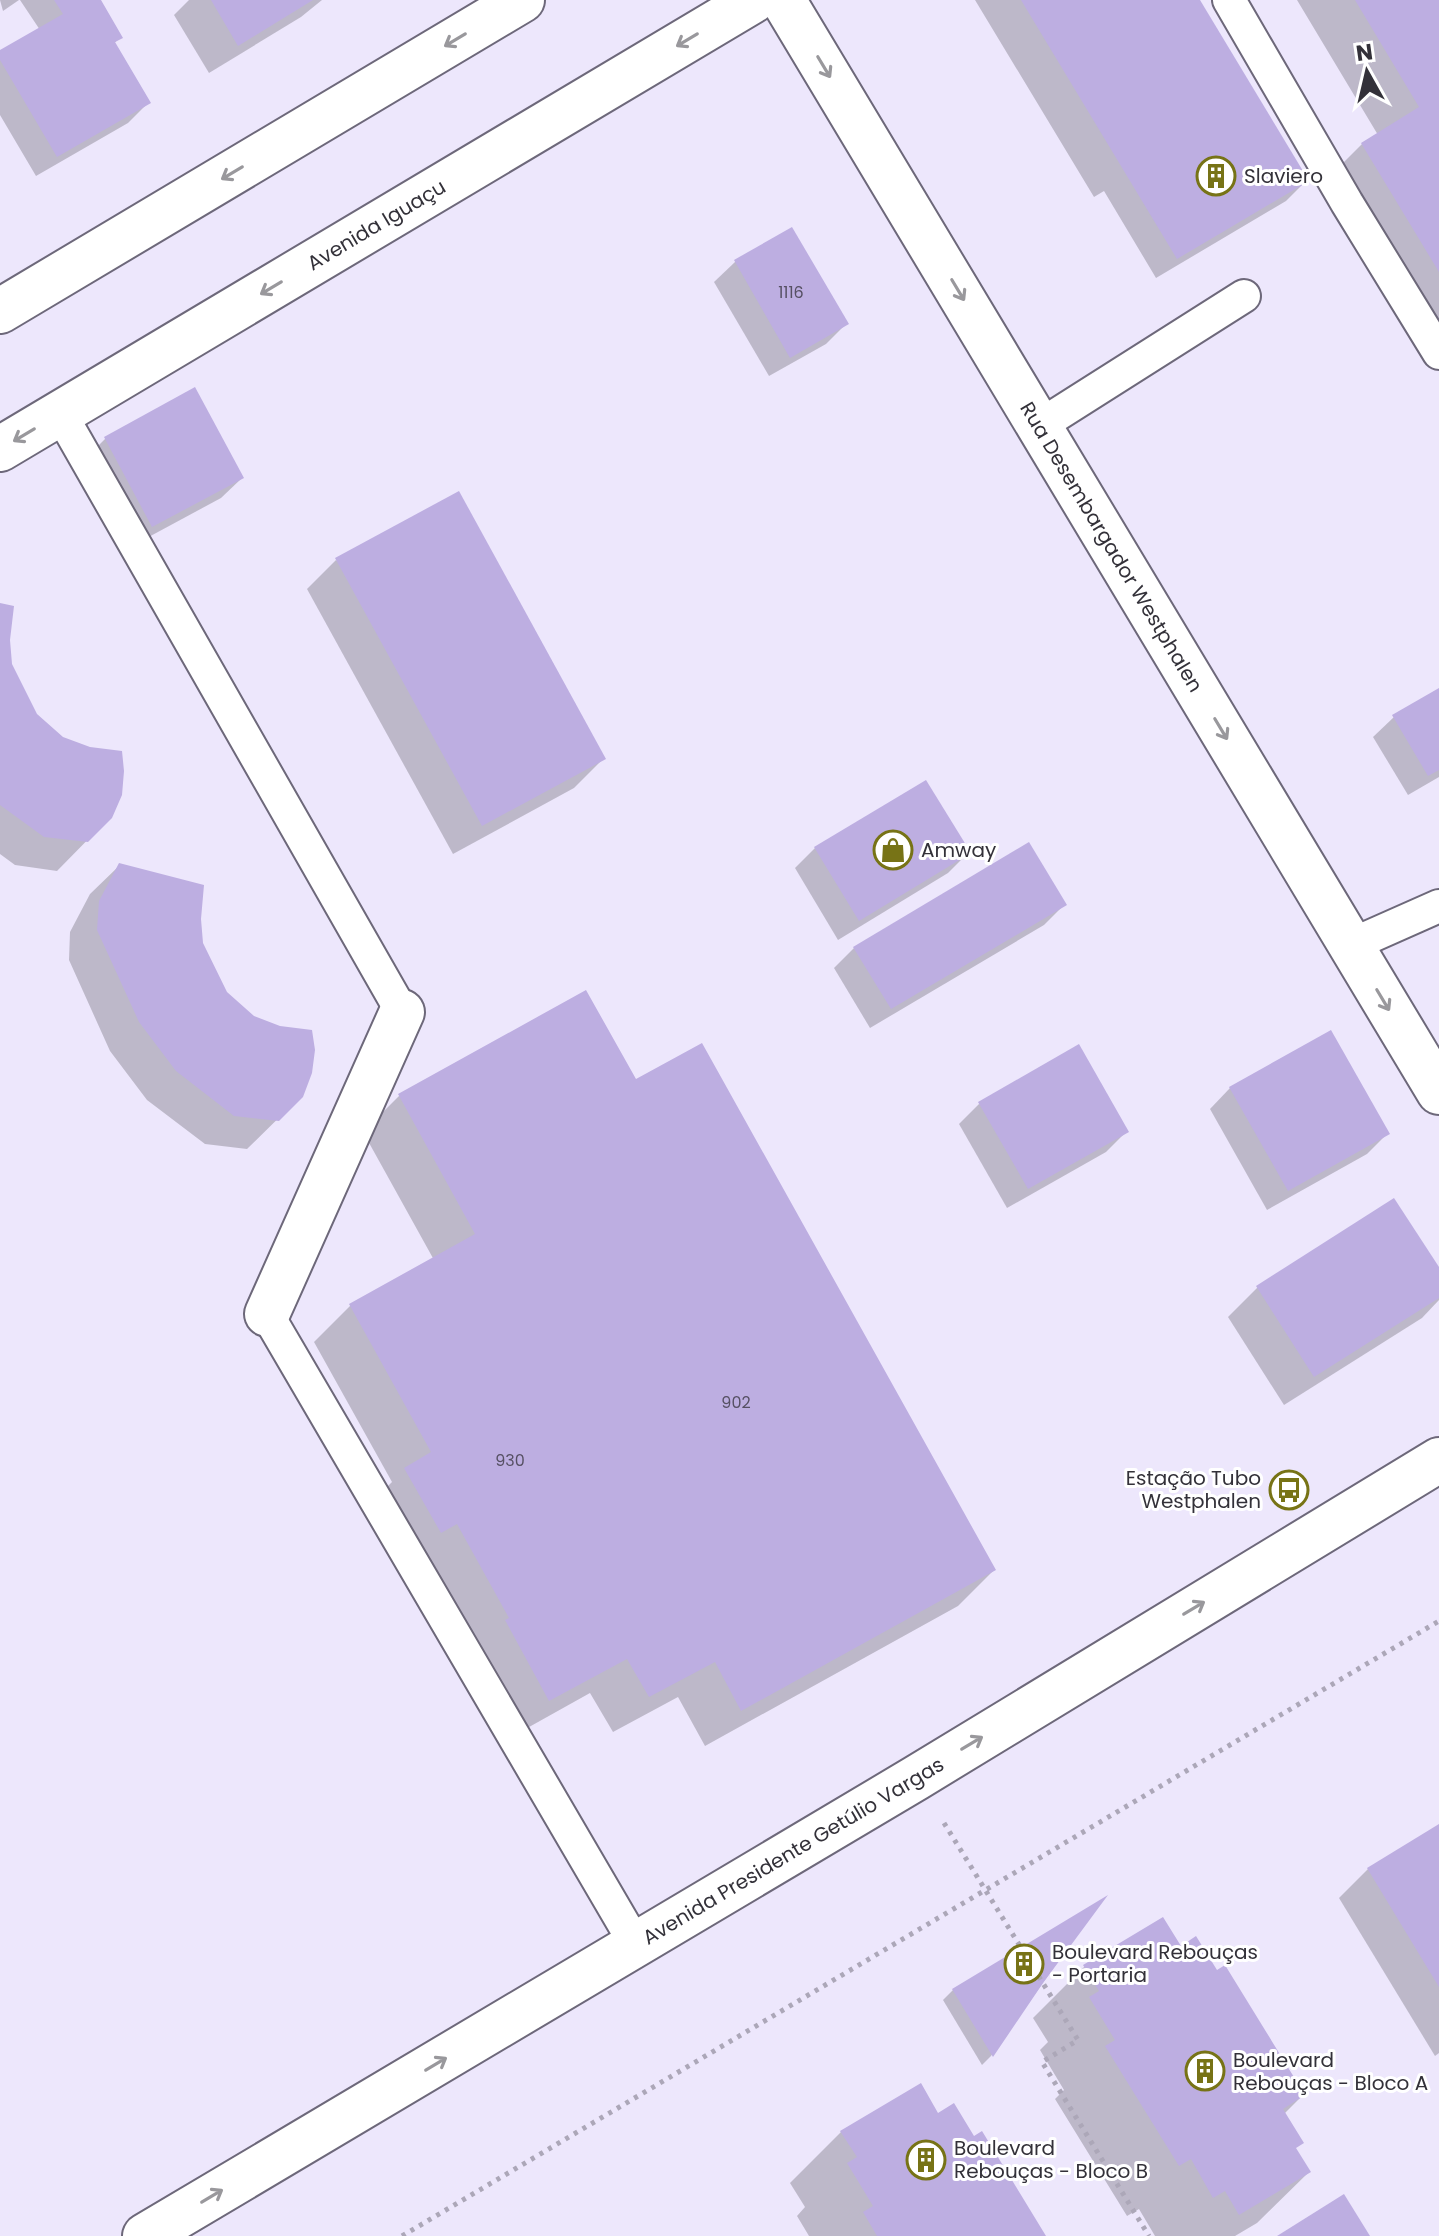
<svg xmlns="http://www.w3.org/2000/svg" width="1439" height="2236" font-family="Poppins,sans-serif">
	<rect width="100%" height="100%" fill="#ede7fc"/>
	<!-- shadow -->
	<g fill="#0003">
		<path d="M0,0H19L3,11Z"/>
		<path d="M20,0H98L120,38L113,44L148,103L128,123L36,176L0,115V53L40,30Z"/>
		<path d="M189,0H322L301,17L209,73L174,15Z"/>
		<path d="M975,0H1197L1306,181L1286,201L1156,278L1104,191L1094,197Z"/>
		<path d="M1297,0H1439V369L1326,180L1362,144L1378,135Z"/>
		<path d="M792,229L846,324L826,344L769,376L714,282L735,262Z"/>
		<path d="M194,390L242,478L221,498L132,546L85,459L105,439Z"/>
		<path d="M336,560L603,759L574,788L453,854L307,589Z"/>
		<path d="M0,605L10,665L36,715L110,817L57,871L15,865L0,854Z"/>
		<path d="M1439,691V777L1408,795L1373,737L1394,717Z"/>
		<path d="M815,848L969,852L948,873L838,940L795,868Z"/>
		<path d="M120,865L199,919L201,943L226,993L301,1096L247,1149L205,1144L147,1100L110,1051L69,960L70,932L90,894Z"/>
		<path d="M1064,905L1044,925L870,1028L834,968L854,948Z"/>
		<path d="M636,1082L994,1570L958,1606L705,1746L678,1697L613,1732L590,1693L513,1736L369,1505L392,1482L314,1342L350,1306L434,1260L363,1132L399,1096Z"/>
		<path d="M1230,1088L1387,1134L1367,1154L1267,1210L1210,1109Z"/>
		<path d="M979,1104L1126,1132L1106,1152L1007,1208L959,1124Z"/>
		<path d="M1393,1201L1439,1271V1300L1422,1318L1284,1405L1228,1317L1257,1288Z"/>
		<path d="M1439,1826V2053L1435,2056L1339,1898L1368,1869Z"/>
		<path d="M1101,1901L991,2056L982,2065L943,2000L953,1990Z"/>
		<path d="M1180,1949L1303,2095L1284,2114L1295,2149L1309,2172L1257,2223L1235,2236H1155L1139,2209L1127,2216L1055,2099L1064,2090L1040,2050L1048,2042L1033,2018L1084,1967Z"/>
		<path d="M937,2115L974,2138L1044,2236H809L797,2216L805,2207L790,2183L841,2132Z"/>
	</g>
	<!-- building -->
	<g fill="#bdaee1">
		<path d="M54,0H101L123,38L115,42L151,103L57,157L0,60V50L63,14Z"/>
		<path d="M211,0H313L238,46Z"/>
		<path d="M1021,0H1200L1309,181L1177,259Z"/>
		<path d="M1355,0H1439V272L1361,143L1419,107Z"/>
		<path d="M792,227L849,324L790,358L734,260Z"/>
		<path d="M195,387L244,478L152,527L104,437Z"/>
		<path d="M459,491L606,759L482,826L335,558Z"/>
		<path d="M0,603L14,606L10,640L12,664L37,714L63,737L90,747L122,751L124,771L122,795L112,818L88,842L44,837L0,805Z"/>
		<path d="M1439,688V770L1428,776L1392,715Z"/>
		<path d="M926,780L971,853L859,921L814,847Z"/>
		<path d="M1029,842L1067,905L891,1009L853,947Z"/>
		<path d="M119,863L204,885L201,919L203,943L227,992L254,1016L280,1026L312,1030L315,1050L312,1073L303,1097L279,1121L234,1116L176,1071L139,1022L97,930L99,901Z"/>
		<path d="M586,990L636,1079L702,1043L996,1570L741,1711L715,1662L649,1697L627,1659L549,1701L505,1620L509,1618L457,1524L441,1533L404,1468L431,1452L349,1304L475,1234L398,1094Z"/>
		<path d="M1331,1030L1390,1134L1288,1191L1229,1087Z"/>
		<path d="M1079,1044L1129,1132L1028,1189L978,1102Z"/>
		<path d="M1394,1198L1439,1267V1298L1314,1377L1256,1286Z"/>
		<path d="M1439,1824V1987L1367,1868Z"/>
		<path d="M1108,1895L1043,1983L993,2057L952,1989Z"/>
		<path d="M1163,1917L1181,1946L1196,1936L1217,1970L1225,1965L1305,2095L1283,2109L1304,2143L1296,2148L1311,2172L1239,2215L1225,2191L1213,2198L1191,2159L1179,2166L1105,2046L1115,2040L1089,1997L1099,1991L1083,1965Z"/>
		<path d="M921,2083L938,2113L954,2103L974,2136L982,2131L1046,2236H877L863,2212L873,2206L847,2163L857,2157L840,2131Z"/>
		<path d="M1344,2194L1370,2236H1277Z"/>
	</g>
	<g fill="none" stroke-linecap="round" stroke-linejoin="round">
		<defs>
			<g id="lane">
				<path d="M1229,0L1347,203L1439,353"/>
				<path d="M60,413L402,1012"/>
				<path d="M1039,426L1244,296"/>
				<path d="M1351,945L1439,906"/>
				<path d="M267,1314L636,1945"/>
			</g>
			<path id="street" d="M267,1314L402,1012"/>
			<g id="secondary">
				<path d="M0,311L522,0"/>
				<path id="s1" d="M0,449L754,0"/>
				<path id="s2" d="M145,2236L916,1778L1439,1460"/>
			</g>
			<g id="primary">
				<path id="s3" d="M783,0L1439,1092"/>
			</g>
		</defs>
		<!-- lane casing -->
		<use href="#lane" stroke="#6d687a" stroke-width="36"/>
		<!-- street casing -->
		<use href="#street" stroke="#6d687a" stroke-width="48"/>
		<!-- secondary casing -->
		<use href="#secondary" stroke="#6d687a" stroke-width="48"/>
		<!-- primary casing -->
		<use href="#primary" stroke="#6d687a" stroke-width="48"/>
		<!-- path -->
		<g stroke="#aca7b8" stroke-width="5" stroke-dasharray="4 6" stroke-linecap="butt">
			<path d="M944,1823L1078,2040L1042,2062L1149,2236"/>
			<path d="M402,2236L1439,1621"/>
		</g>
		<!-- lane -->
		<use href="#lane" stroke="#fff" stroke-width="32"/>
		<!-- street -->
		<use href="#street" stroke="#fff" stroke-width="44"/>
		<!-- secondary -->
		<use href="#secondary" stroke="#fff" stroke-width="44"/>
		<!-- primary -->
		<use href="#primary" stroke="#fff" stroke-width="44"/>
	</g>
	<!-- one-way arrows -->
	<defs><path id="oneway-shaft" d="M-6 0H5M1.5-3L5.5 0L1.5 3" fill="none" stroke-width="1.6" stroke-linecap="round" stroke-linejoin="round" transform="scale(2)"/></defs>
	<g stroke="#99989c">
		<use href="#oneway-shaft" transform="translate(455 40) rotate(149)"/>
		<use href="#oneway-shaft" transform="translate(687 40) rotate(149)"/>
		<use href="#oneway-shaft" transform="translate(824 67) rotate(59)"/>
		<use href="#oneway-shaft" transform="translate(232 173) rotate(149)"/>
		<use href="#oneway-shaft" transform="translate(271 288) rotate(149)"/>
		<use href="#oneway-shaft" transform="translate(958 290) rotate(59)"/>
		<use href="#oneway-shaft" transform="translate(24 435) rotate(149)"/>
		<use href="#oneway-shaft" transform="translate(1221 729) rotate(59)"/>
		<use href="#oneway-shaft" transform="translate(1383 1000) rotate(59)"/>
		<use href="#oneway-shaft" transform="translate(1194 1608) rotate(-31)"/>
		<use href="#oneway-shaft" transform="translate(972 1743) rotate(-31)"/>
		<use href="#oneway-shaft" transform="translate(436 2064) rotate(-31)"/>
		<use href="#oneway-shaft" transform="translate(212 2196) rotate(-31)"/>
	</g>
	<!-- icons -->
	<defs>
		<symbol id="building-ring" viewBox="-11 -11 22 22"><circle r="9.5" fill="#fff" stroke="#777316" stroke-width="1.5"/><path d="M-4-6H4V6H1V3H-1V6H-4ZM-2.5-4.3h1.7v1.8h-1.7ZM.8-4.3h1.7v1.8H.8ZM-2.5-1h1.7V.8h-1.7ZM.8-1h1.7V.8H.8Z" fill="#777316"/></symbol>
		<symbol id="shop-ring" viewBox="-11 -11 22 22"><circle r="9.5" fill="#fff" stroke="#777316" stroke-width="1.5"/><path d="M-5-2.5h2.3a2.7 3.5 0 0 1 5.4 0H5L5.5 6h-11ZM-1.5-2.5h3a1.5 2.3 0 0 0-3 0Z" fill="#777316"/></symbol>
		<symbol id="bus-ring" viewBox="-11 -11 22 22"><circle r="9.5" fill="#fff" stroke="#777316" stroke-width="1.5"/><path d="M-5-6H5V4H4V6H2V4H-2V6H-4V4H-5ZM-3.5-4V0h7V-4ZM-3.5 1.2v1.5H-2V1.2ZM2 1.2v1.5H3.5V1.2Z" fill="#777316"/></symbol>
	</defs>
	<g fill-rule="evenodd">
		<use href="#building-ring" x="1194" y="154" width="44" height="44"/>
		<use href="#shop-ring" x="871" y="828" width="44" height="44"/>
		<use href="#bus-ring" x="1267" y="1468" width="44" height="44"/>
		<use href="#building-ring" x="1002" y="1942" width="44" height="44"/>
		<use href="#building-ring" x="1183" y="2049" width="44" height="44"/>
		<use href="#building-ring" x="904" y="2138" width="44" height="44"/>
	</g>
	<g text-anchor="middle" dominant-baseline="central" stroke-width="6" stroke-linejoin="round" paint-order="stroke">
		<!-- number labels -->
		<g font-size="16" fill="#565063">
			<text x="791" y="292">1116</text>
			<text x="736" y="1402">902</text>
			<text x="510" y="1460">930</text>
		</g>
		<!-- poi labels -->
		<g font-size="20" fill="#333139" stroke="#fff" text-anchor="start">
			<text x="1244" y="176">Slaviero</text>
			<text x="921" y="850">Amway</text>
			<text x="1261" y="1478" text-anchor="end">Estação Tubo<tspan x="1261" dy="23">Westphalen</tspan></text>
			<text x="1052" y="1952">Boulevard Rebouças<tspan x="1052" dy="23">- Portaria</tspan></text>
			<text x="1233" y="2060">Boulevard<tspan x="1233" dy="23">Rebouças - Bloco A</tspan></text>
			<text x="954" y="2148">Boulevard<tspan x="954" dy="23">Rebouças - Bloco B</tspan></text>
		</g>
		<!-- street labels -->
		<g font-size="20" fill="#333139" stroke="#fff">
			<text stroke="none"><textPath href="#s1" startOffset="438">Avenida Iguaçu</textPath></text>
			<text stroke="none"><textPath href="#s3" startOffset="638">Rua Desembargador Westphalen</textPath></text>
			<text stroke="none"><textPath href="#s2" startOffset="754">Avenida Presidente Getúlio Vargas</textPath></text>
		</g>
	</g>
	<!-- north arrow -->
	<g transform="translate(1367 72) rotate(352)" stroke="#ffffff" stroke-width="6" paint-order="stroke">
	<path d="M0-6L14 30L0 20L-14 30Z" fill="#333139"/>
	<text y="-12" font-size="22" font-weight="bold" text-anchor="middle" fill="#333139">N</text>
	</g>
</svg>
